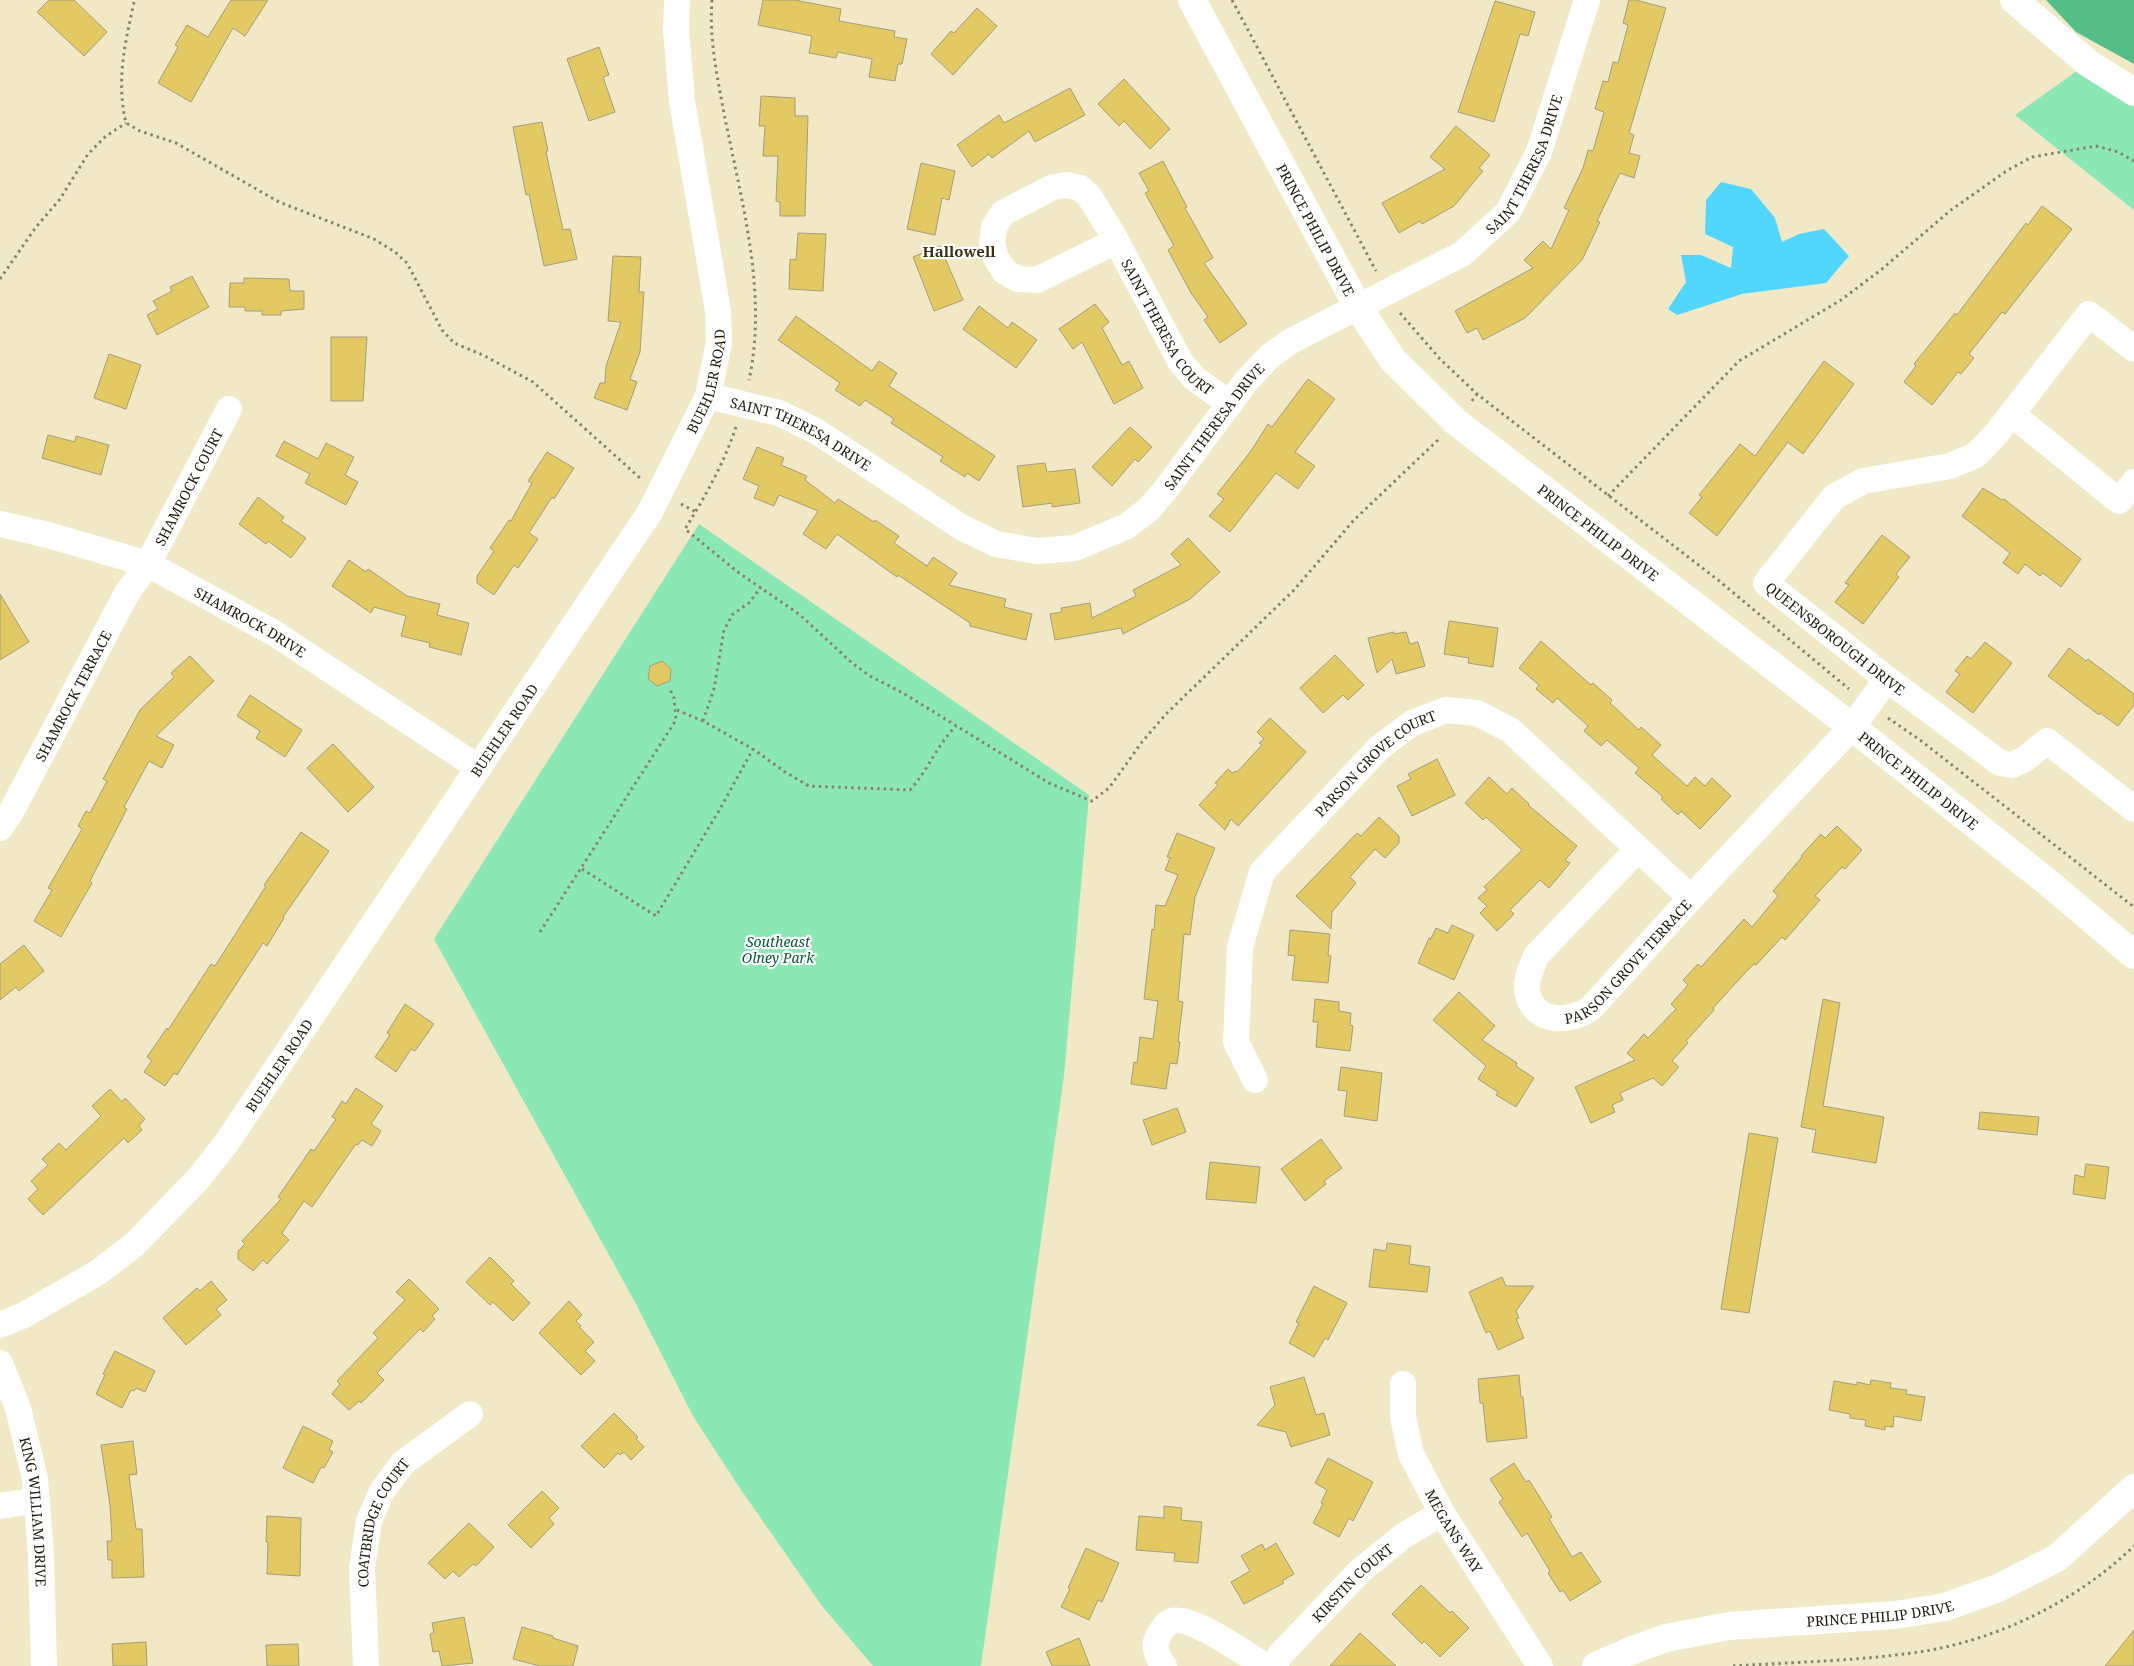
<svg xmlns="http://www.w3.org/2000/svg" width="2134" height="1666" font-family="'Noto Serif',serif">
	<rect width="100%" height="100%" fill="#f1e8c5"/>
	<!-- green -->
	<g fill="#8be8b5">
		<path d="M2088,63L2134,92V210L2015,115Z"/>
		<path d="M699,524L1089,795L1064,1076L981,1666H873L822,1606L737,1484L693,1416L635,1302L434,939Z"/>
	</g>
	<!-- forest -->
	<path fill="#55be88" d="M2046,0H2134V64L2076,32Z"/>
	<!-- water -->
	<path fill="#53d6fe" d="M1721,182L1751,189L1775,218L1782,242L1799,234L1824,229L1849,256L1826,283L1742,294L1677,315L1668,309L1686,282L1681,255H1701L1731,268L1733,247L1705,234L1706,200Z"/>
	<!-- building -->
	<g fill="#e3c963" stroke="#a69d7c">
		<path d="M49,0H74L107,32L84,56L37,12Z"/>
		<path d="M231,0H268L245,36L233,28L191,102L158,83L178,47L175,45L187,25L208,37Z"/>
		<path d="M763,0H795L841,9L839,21L895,31L894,37L907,39L902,64H898L895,81L869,77L872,59L838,52L836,58L809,53L812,36L758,25Z"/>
		<path d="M1629,0H1636L1666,8L1629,133L1634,135L1629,153L1640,156L1634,178L1620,173L1597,221L1600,222L1582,260L1525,318L1483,340L1477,328L1467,333L1455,311L1533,268L1524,260L1543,241L1551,249L1569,210L1564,208L1583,168L1588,150L1593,151L1604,112L1595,109L1603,81L1608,82L1613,62L1618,63L1628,25L1623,23Z"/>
		<path d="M1495,1L1535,12L1528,36L1520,34L1494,122L1458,112Z"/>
		<path d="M977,8L997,26L953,75L931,54L951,31L954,33Z"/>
		<path d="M599,47L609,75L603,77L615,112L589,121L567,59Z"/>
		<path d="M1124,79L1170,129L1150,149L1124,121L1119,126L1098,104Z"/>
		<path d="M1070,88L1085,115L1035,142L1029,131L992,158L989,154L972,167L957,145L999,115L1004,123Z"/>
		<path d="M761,96L795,98V116H808L805,216H780V202L776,201L778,156H763L765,126H759Z"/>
		<path d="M542,122L548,151L546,152L563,230L570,229L577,259L544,266L529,194L526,195L513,127Z"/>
		<path d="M1456,126L1490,155L1479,168L1483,171L1454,206L1422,224L1420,221L1399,233L1382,203L1445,169L1430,157Z"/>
		<path d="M1163,161L1187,207L1185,208L1213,258L1204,263L1247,324L1220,343L1204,320L1208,317L1191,293L1168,250L1174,246L1145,193L1149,191L1139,173Z"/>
		<path d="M921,163L955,171L949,200L942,198L935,235L907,229Z"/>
		<path d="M2042,206L2072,229L2005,314L2002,312L1969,354L1974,358L1961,374L1958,372L1932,405L1904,382L1916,366L1914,364L1955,313L1957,315L2026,223L2028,225Z"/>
		<path d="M798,233L826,234L823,291L789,289L790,259L796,260Z"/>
		<path d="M940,246L963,300L934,311L913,257Z"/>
		<path d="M613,256L641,257L639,292H644L640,352L630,379L637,382L627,410L594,398L600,383H605L606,366L621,322L608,321Z"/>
		<path d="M192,276L209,307L157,335L147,315L158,309L153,301L172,291L170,287Z"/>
		<path d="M244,278L289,279L290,291H304V309L281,311V315H262V311H245V307H229L230,283H244Z"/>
		<path d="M1095,304L1109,322L1102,328L1122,365L1129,361L1143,388L1114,404L1082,342L1073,349L1059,329Z"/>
		<path d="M979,306L1008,328L1012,322L1037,340L1016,368L963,329Z"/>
		<path d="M796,316L872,371L879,361L897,373L889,386L995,456L979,481L967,473L965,477L940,461L943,457L891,423L894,419L865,400L860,406L835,390L840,383L778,340Z"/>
		<path d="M331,337H367L363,401H331Z"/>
		<path d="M109,354L141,365L126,409L94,398Z"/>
		<path d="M1824,361L1854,384L1803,454L1788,442L1717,536L1689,513L1702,497L1699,495L1740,444L1755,456Z"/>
		<path d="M1308,379L1335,399L1295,452L1315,466L1298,489L1276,473L1230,532L1209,516L1224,499L1217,494L1251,451L1268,424L1272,427Z"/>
		<path d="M1130,427L1152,447L1138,462L1135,459L1112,486L1092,467Z"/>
		<path d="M48,435L75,442L76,436L109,445L101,475L42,458Z"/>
		<path d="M284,441L318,459L326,443L354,457L345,475L358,482L346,505L305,483L310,474L276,456Z"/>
		<path d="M757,447L784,458L781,465L807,476L805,480L835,503L838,499L874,522L875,520L899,536L894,543L927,566L933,557L957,573L949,585L1006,599L1004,607L1032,614L1026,640L970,626V623L898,575L897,577L837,534L826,549L803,534L818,511L779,495L774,506L754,498L759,486L743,479Z"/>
		<path d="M547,452L574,468L554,499L552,497L529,533L538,539L518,568L514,565L494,595L477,583V576L494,551L490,548L509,520L511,521L532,483L528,481Z"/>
		<path d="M1045,463L1047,472L1075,469L1080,503L1052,507V503L1023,507L1017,466Z"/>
		<path d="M1983,488L2002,500L2004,499L2081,559L2061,587L2043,573L2040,576L2025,564L2018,574L2003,563L2010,553L1962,516Z"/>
		<path d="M258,497L284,517L281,521L306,538L291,558L268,541L266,544L239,524Z"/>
		<path d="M1882,535L1910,557L1896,574L1899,577L1863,624L1835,602L1849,585L1845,583Z"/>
		<path d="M1188,538L1220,572L1190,599L1123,634L1121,628L1055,640L1050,614L1062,612L1061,608L1090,603L1092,618L1136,596L1133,590L1181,565L1171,554Z"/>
		<path d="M349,560L366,572L368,569L407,596L440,604L437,615L469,623L461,655L429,647L430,643L401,636L406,616L374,607L371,613L332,586Z"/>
		<path d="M0,594L29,642L0,660Z"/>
		<path d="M1449,621L1498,628L1493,667L1468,663L1469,658L1444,654Z"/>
		<path d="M1394,632V634L1406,632L1410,644L1418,642L1425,666L1396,674L1392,659L1377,673L1368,638Z"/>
		<path d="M1541,641L1591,685L1593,683L1612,700L1610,703L1639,730L1641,727L1661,745L1652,755L1687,786L1695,777L1705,786L1712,778L1731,796L1700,829L1681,811L1678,815L1661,799L1663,797L1635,773L1639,768L1607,740L1601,746L1584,731L1588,726L1557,698L1553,703L1536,689L1539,685L1519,668Z"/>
		<path d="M1985,642L2012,663L1973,713L1946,692L1960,674L1955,671L1967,656L1971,659Z"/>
		<path d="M2069,648L2086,661L2088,659L2134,694V705L2118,726L2100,713L2099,715L2048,676Z"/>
		<path d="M1335,655L1364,685L1348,700L1343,695L1323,713L1300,688Z"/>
		<path d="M190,656L214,681L156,736L174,745L162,768L149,761L124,807L127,809L90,881L92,883L61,937L34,921L52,890L48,888L78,836L82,829L78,826L86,811L90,813L107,781L103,779L140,710L174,677L171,673Z"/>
		<path d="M662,661L671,669L670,681L657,686L648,679L650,666Z"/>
		<path d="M250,695L302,730L285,757L256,738L260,731L237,716Z"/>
		<path d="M1270,718L1306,752L1238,826L1231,819L1225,830L1199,805L1218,785L1215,783L1228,769L1233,773L1235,771L1237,772L1262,745L1259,743L1264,739L1257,732Z"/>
		<path d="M333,744L374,787L348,812L307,768Z"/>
		<path d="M1437,759L1455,795L1412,816L1397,786L1411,779L1408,774Z"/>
		<path d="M1489,777L1507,794L1512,788L1529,804L1528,805L1577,846L1565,860L1570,863L1549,888L1540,880L1510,910L1514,914L1497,931L1480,913L1487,906L1478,898L1487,890L1484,887L1522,850L1486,817L1483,820L1465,803Z"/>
		<path d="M1379,817L1399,836V843L1385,858L1375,849L1350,877L1356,883L1332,912L1331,929L1296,896L1357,833L1361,836Z"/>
		<path d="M1837,826L1862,850L1845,869L1842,867L1815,896L1820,900L1785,940L1782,937L1756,965L1754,964L1745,973L1713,1008L1714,1010L1686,1041L1688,1043L1672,1061L1679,1067L1662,1086L1653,1078L1620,1093L1623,1100L1612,1105L1615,1112L1591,1123L1575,1087L1635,1060L1627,1053L1644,1034L1648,1038L1676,1009L1671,1004L1688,985L1683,980L1698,964L1701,967L1744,919L1752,927L1778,896L1773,891L1802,857L1801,856L1821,834L1825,838Z"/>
		<path d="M301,832L329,851L283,917L284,918L267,946L263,943L177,1075L174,1073L165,1086L144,1072L152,1060L147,1057L167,1028L168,1030L211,964L215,966L266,886L264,885Z"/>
		<path d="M1177,833L1215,848L1195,897L1190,935L1184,934L1178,1001L1183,1002L1178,1042H1180L1177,1064L1170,1063L1166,1089L1131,1084L1134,1062L1137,1063L1140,1037L1153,1039L1158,1001L1144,999L1152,929L1154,930L1156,905L1165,906L1178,875L1165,870L1170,858L1167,857Z"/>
		<path d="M1452,925L1474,935L1454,980L1418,963L1429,938L1431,939L1436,928L1448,933Z"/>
		<path d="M1290,930L1330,934L1328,955L1331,956L1328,983L1292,980L1295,956L1288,955Z"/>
		<path d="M24,945L44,971L19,991L16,987L0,1000V964Z"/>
		<path d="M1459,992L1495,1026L1482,1040L1517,1063L1516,1066L1534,1078L1516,1107L1496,1095L1498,1092L1478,1079L1486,1066L1433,1020Z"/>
		<path d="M1315,999L1339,1002V1011L1351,1013L1350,1025L1353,1026L1350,1051L1316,1047L1318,1022H1313Z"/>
		<path d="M1823,999L1840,1003L1823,1106L1884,1117L1876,1163L1812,1152L1816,1130L1801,1127Z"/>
		<path d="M405,1004L434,1024L415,1051L411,1049L396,1072L375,1057L390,1035L387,1033Z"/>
		<path d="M1341,1067L1382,1073L1377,1121L1344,1116L1347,1091L1338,1090Z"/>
		<path d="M356,1088L383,1106L371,1124L381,1131L372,1146L362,1140L358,1145L356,1144L312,1207L304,1201L282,1233L289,1240L267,1264L263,1260L253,1271L238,1259V1251L245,1244L242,1241L281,1199L278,1197L311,1149L314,1151L336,1119L332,1117L342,1101L346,1104Z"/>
		<path d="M110,1089L122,1102L125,1098L145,1119L139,1126L142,1130L128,1143L124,1138L43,1215L28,1199L38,1189L31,1181L48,1165L42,1159L59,1143L66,1150L101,1116L92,1106Z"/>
		<path d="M1177,1108L1186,1132L1152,1145L1143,1120Z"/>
		<path d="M1980,1112L2039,1117L2037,1135L1978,1129Z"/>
		<path d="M1749,1133L1778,1138L1749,1313L1721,1309Z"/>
		<path d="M1321,1139L1342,1168L1324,1181L1326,1184L1305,1201L1281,1169Z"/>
		<path d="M1210,1162L1260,1167L1256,1203L1206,1199Z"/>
		<path d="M2086,1164L2109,1167L2105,1199L2073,1194L2075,1175L2084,1177Z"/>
		<path d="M1387,1243L1411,1246L1409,1264L1430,1267L1427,1292L1369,1287L1374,1249L1386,1251Z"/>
		<path d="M490,1257L514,1281L511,1284L530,1303L513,1321L493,1302L490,1305L466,1282Z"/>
		<path d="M1502,1277L1506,1286H1534L1516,1311L1519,1318L1516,1319L1524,1338L1498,1350L1490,1331L1486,1333L1469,1292Z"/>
		<path d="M409,1279L439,1309L432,1316L435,1319L423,1332L420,1329L377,1373L384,1380L361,1403L359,1401L349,1410L332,1394L340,1384L337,1381L378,1338L373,1333L405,1300L396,1292Z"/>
		<path d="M211,1281L227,1300L216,1309L221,1315L186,1345L163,1318L197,1288L200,1291Z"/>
		<path d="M1314,1286L1347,1303L1328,1340L1325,1338L1314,1357L1289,1343L1299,1323L1296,1322Z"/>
		<path d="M569,1301L582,1315L576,1321L581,1326L579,1327L594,1342L585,1351L595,1361L581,1375L539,1333Z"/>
		<path d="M115,1351L155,1371L145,1392L136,1388L134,1391L131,1390L122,1408L96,1394L105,1375L103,1374Z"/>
		<path d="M1519,1375L1521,1397H1523L1527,1438L1487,1442L1483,1403H1480L1478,1379Z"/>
		<path d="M1304,1377L1316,1415L1324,1413L1330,1435L1291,1447L1286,1432L1257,1425L1275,1405L1270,1387Z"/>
		<path d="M1871,1380L1891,1383L1890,1388L1907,1390L1906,1394L1925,1397L1921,1421L1894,1416L1893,1427L1885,1426V1430L1865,1426L1866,1420L1850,1418V1414L1829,1410L1834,1381L1857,1385V1382L1870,1385Z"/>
		<path d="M614,1413L638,1437L636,1439L644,1447L631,1460L624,1452L620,1455L618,1453L604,1468L581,1446Z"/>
		<path d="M303,1426L333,1441L329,1450L333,1452L324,1468L321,1467L313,1483L283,1468Z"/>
		<path d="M133,1441L137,1474L129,1475L136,1529H142L144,1577L112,1578V1560H108L107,1541H112L110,1505L101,1445Z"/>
		<path d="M1328,1458L1373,1482L1353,1521L1349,1518L1339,1537L1313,1523L1323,1504L1321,1503L1327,1490L1315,1483Z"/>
		<path d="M1514,1463L1526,1482L1529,1480L1552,1517L1549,1519L1572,1557L1581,1552L1601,1582L1570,1601L1563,1590L1560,1592L1548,1573L1550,1571L1527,1533L1522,1537L1499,1502L1503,1499L1490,1479Z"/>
		<path d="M542,1491L559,1508L549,1518L554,1524L531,1548L508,1525Z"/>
		<path d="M1164,1506L1182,1508L1181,1520L1202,1522L1198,1563L1174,1561L1175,1553L1136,1550L1139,1516L1164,1518Z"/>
		<path d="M267,1516L301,1518L300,1576L267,1574L268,1542H266Z"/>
		<path d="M469,1523L494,1547L476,1566L473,1564L459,1577L453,1571L445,1579L428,1563Z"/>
		<path d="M1276,1543L1294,1574L1282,1581L1284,1583L1244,1604L1231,1582L1250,1571L1241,1556L1262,1544L1265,1550Z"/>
		<path d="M1086,1548L1119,1563L1102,1602L1098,1600L1089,1620L1061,1607L1070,1589L1068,1588Z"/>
		<path d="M1421,1585L1450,1613L1452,1611L1469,1628L1440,1657L1424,1641L1422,1644L1392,1614Z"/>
		<path d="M464,1617L473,1663L442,1666L439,1651L433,1652L430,1634L434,1633L432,1623Z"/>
		<path d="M522,1627L553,1636V1638L578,1646L573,1666H540L513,1659Z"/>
		<path d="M2134,1630V1666H2105Z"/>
		<path d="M1360,1633L1396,1666H1330Z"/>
		<path d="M1079,1638L1090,1666H1052L1046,1652Z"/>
		<path d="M146,1642L147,1666H113L112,1644Z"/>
		<path d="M298,1644L299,1666H267L266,1645Z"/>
	</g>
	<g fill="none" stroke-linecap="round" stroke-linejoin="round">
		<!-- path -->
		<g stroke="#8a836b" stroke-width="3" stroke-dasharray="2.5 4" stroke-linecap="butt">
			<path d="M712,0C709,38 717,76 724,113C741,200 768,292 749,380"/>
			<path d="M1232,0L1376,271"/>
			<path d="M134,2C125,44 116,80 126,123L140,131L176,143L279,202L374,239L395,252L407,263L442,330L454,343L483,355L533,382L640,478"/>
			<path d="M0,279L36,227L60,199L88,154L106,136L126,123"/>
			<path d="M1400,313L1440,359L1477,394L1718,580L1849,689"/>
			<path d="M1472,401L1477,394"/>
			<path d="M736,427C724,463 705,497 685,529L739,573L799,614L852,663L870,676L903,693L1049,783L1092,801L1109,788L1142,742L1166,714L1294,590L1354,520L1438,440"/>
			<path d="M1608,496L1739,361L1841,300L1882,269L1951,210L2008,170L2032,157L2096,146L2118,152L2134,161"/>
			<path d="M681,504L696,512"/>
			<path d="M677,710L703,721L753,749L785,772L809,786L910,790C928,770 937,745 956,726"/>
			<path d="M1888,718L1920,740L2134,907"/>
			<path d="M703,721L714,689L724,630L733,614L749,603L761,587"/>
			<path d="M582,869L656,916L720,809L753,749"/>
			<path d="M540,932L676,720L674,698L669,687"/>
			<path d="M1733,1666C1795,1662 1858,1661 1919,1652C1998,1640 2077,1601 2134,1546"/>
		</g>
		<!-- minor -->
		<g stroke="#fff" stroke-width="26">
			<path id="s1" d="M1116,241L1037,280L1018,279L1005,272L996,258L992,244L994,227L1003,213L1053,187L1067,185L1080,188L1089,196L1112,233L1180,361L1194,378L1230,404"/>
			<path id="s2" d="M2134,349L2089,314L1996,434L1976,455L1950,466L1863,481L1834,497L1766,583L1887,679L2000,763L2012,765L2025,759L2047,741L2134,809"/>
			<path id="s3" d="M708,396L779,413L816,431L961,527L996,544L1037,551L1075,548L1127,526L1149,509L1166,489L1247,380L1270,356L1291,341L1462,254L1508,212L1539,152L1587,0"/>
			<path d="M2012,414L2119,501L2134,482"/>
			<path id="s4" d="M0,524L48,535L148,564L274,633L479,768"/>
			<path id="s5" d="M0,828L11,812L127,593L148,564L229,409"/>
			<path id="s6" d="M1638,849L1536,956C1532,967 1526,978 1527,990C1531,1023 1569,1024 1591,1008L1691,898L1852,727L1887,679"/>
			<path id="s7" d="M1255,1080L1236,1042L1240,947L1262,872L1379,748L1412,723L1446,710L1477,713L1510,730L1691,898"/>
			<path id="s8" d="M0,1325L24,1315L97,1273L134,1245L198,1179L225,1145L650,512L708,396L719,343L718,311L682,101L676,30L677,0"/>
			<path id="s9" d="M0,1363L18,1408L35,1479L41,1556L44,1666"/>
			<path id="s10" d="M1403,1384V1417L1411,1454L1442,1513L1540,1666"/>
			<path d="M0,1506L37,1500"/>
			<path id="s11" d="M366,1666L362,1568L369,1521L382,1491L403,1463L470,1414"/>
			<path d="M1164,1666C1157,1656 1152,1646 1159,1635C1162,1629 1166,1623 1172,1621C1191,1615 1247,1655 1265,1666"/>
			<path id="s12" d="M1274,1666L1280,1655L1360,1571L1403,1536L1442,1513"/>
		</g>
		<!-- tertiary -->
		<g stroke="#fff" stroke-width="28">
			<path id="s13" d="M1192,0L1358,307L1393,360L1456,422L1852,727L2045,880L2134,955"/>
			<path d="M2014,0L2088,63L2134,92"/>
			<path id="s14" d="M1596,1666L1630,1651L1666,1638L1729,1626L1895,1615L1945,1607L1998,1588L2057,1558L2134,1488"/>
		</g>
	</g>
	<g text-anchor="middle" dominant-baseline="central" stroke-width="4.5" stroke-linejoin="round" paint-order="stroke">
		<!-- street labels -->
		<g font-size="14" fill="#201c0f" stroke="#fff">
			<text stroke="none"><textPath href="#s3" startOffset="1016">SAINT THERESA DRIVE</textPath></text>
			<text stroke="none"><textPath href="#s13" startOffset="261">PRINCE PHILIP DRIVE</textPath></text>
			<text stroke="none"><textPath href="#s1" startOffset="436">SAINT THERESA COURT</textPath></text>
			<text stroke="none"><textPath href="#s8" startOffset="1198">BUEHLER ROAD</textPath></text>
			<text stroke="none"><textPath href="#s3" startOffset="596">SAINT THERESA DRIVE</textPath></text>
			<text stroke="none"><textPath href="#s3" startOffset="101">SAINT THERESA DRIVE</textPath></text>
			<text stroke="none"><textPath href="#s5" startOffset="390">SHAMROCK COURT</textPath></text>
			<text stroke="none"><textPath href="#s13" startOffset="681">PRINCE PHILIP DRIVE</textPath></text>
			<text stroke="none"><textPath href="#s4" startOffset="271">SHAMROCK DRIVE</textPath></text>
			<text stroke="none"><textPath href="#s2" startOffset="586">QUEENSBOROUGH DRIVE</textPath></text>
			<text stroke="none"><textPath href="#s5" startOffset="151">SHAMROCK TERRACE</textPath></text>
			<text stroke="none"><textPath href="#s8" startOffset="792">BUEHLER ROAD</textPath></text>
			<text stroke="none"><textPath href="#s7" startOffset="374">PARSON GROVE COURT</textPath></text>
			<text stroke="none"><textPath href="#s13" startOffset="1086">PRINCE PHILIP DRIVE</textPath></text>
			<text stroke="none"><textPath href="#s6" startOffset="322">PARSON GROVE TERRACE</textPath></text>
			<text stroke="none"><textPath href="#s8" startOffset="388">BUEHLER ROAD</textPath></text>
			<text stroke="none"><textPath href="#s9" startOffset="154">KING WILLIAM DRIVE</textPath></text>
			<text stroke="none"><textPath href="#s11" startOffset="148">COATBRIDGE COURT</textPath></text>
			<text stroke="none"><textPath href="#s10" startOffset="159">MEGANS WAY</textPath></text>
			<text stroke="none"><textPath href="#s12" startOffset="115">KIRSTIN COURT</textPath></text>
			<text stroke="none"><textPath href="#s14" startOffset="291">PRINCE PHILIP DRIVE</textPath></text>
		</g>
		<!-- park labels -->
		<g font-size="14" font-style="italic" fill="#035937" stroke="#fff">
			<text x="778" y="941">Southeast<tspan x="778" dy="16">Olney Park</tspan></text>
		</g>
		<!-- neighbourhood labels -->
		<g font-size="15" font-weight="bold" fill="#3a3213" stroke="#fff">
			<text x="959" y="251">Hallowell</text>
		</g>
	</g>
</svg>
